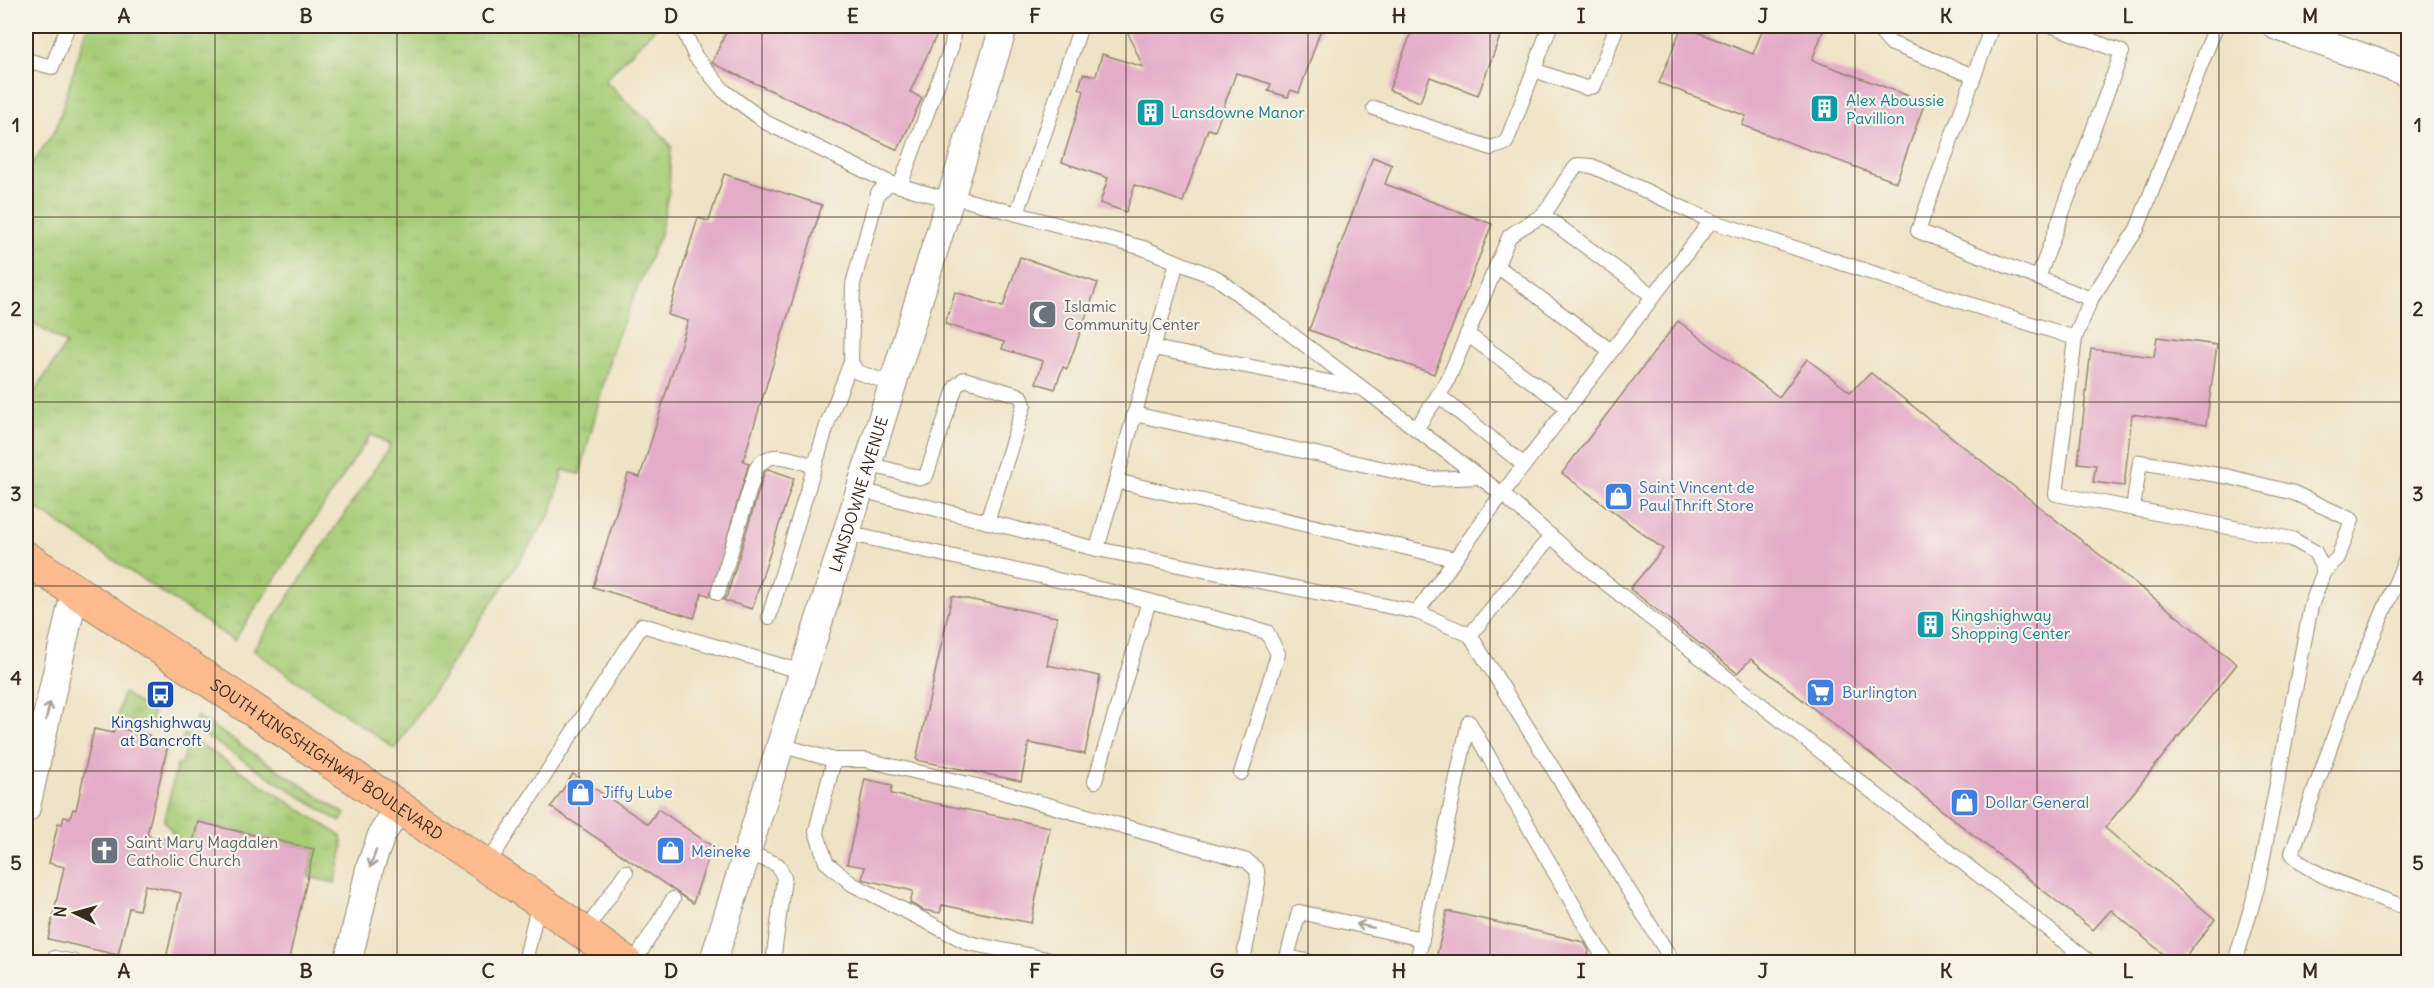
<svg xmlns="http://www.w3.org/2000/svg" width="2434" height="988" font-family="Delius,sans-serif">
	<defs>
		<pattern id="grass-tufts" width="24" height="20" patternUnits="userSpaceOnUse" patternTransform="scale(1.5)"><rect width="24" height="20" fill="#a6cc76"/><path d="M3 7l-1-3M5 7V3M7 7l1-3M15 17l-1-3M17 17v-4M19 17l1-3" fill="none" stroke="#90af66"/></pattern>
	</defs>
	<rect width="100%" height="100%" fill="#f7f3e8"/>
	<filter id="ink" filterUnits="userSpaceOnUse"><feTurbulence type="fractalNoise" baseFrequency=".0167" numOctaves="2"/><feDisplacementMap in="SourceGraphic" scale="12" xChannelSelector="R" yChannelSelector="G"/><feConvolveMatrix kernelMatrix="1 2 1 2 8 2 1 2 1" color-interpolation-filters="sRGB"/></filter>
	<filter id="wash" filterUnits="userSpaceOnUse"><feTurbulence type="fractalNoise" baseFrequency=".008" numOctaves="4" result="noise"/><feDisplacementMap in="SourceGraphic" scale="24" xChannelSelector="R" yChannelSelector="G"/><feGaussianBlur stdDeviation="1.35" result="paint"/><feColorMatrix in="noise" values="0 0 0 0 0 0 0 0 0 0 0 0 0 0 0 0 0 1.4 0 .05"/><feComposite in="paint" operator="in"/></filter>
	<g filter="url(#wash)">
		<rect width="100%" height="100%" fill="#efe3c5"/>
		<!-- grass -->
		<g fill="url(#grass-tufts)" stroke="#707b4a" stroke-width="1.5">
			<path d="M87,26H657L605,80L632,107L652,123L671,146L669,191L660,234L613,347L580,474L563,470L551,513L395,749L253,650L390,446L371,434L234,641L26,501V405L66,344L26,318V173L56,129Z"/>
			<path d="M124,693L153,713L151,725L117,718L122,696Z"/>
			<path d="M197,716L345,814L340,822L190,726Z"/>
			<path d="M184,734L341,836L343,847L335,883L308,877L314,849L198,822L190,856L164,821L177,764L182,765L185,749L180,747Z"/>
		</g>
		<g id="blocks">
			<!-- building -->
			<g fill="#e4acc8">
				<path d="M729,26H923L938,32L910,92L922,98L898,150L712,63Z"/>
				<path d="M1125,26H1322L1299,93L1291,90L1288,97L1268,91L1271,84L1236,73L1215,131L1208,129L1183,202L1135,185L1126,212L1100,203L1108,178L1062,162L1084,91L1079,88L1083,74L1096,76L1102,54L1143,67Z"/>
				<path d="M1414,26H1504L1478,95L1430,77L1420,102L1389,90Z"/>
				<path d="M1682,26L1753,54L1764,26H1825L1812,60L1925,102L1896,182L1742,125L1746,116L1659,83Z"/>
				<path d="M1373,157L1392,165L1385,184L1492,224L1434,374L1309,330Z"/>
				<path d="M724,174L822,205L743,461L749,463L710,596L702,593L694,618L593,587L628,474L640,477L688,321L668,315L698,218L709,221Z"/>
				<path d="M1020,257L1098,283L1067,369L1063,367L1055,389L1036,383L1043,361L1002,349L1004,342L945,324L955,292L1003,307Z"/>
				<path d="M1678,321L1779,397L1807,359L1850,392L1871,373L2237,664L2105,828L2215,919L2181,963H2174L2111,910L2093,930L1751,659L1737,673L1630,589L1663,549L1562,473Z"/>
				<path d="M2157,337L2217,345L2206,425L2132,414L2124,486L2093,482L2096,465L2078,463L2091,349L2154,357Z"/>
				<path d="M768,469L794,478L752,609L723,600L727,596L764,473Z"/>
				<path d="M952,596L1057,617L1047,665L1100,676L1085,754L1029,743L1021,781L916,760Z"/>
				<path d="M114,727L149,735L148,740L168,745L147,835L192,846L198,822L314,849L288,963H165L181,893L145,885L139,910L129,908L118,955L48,939L64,867L49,863L58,823L62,824L64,817L70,818L73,809L76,810L94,729L113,733Z"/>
				<path d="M573,774L648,824L658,809L712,846L693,903L551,807Z"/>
				<path d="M865,779L892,785L891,794L1050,827L1031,923L942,905L940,913L923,910L910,903L913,891L862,879L865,867L847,864Z"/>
				<path d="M1447,911L1584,942L1589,951L1587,963H1435Z"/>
			</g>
		</g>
	</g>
	<g filter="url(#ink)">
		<use href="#blocks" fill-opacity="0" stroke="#958672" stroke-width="1.5"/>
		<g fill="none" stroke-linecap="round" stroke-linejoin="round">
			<defs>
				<g id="lane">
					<path d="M682,26L695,56L724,91L767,123L890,183"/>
					<path d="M1550,26L1534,70L1586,88L1594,86L1617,26"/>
					<path d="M1876,26L1890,43L1974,76"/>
					<path d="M1992,26L1918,231L2091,299"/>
					<path d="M26,60L52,67L68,26"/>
					<path d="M1374,108L1491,148L1506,143L1534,70"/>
					<path d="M900,186L952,45L953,33L948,26"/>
					<path d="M951,196L1143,248L1217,278L1502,494L1603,581L2090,962"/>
					<path d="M1017,214L1081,26"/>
					<path d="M1543,215L1653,296"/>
					<path d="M1497,266L1611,351"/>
					<path d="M2038,278L2122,52L2053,26"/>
					<path d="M1467,334L1568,408"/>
					<path d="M2075,338L2056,494L2292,539L2315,552L2324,571L2311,606L2257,888L2235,962"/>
					<path d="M1153,348L1360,388"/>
					<path d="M893,384L857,372L851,362L853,284L878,193L890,183L950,200"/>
					<path d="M1438,395L1524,465"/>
					<path d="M1134,414L1430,479L1480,477"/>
					<path d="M1416,429L1446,384L1509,237C1521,226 1530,224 1541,216C1553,207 1563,178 1578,165L1592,166L1711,221"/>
					<path d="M868,464L921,478L926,476L956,386L964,379L1018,395L1022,398L1024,405L987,522"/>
					<path d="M1116,481L1455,559"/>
					<path d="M860,490L1097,549L1417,612L1470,635L1673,962"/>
					<path d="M2133,508L2140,462L2230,477L2294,493L2352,520L2338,558L2324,571"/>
					<path d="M846,533L1126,595L1267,632L1278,654L1241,773"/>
					<path d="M1097,549L1177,262"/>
					<path d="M2408,554L2354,681L2292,853C2302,874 2383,899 2408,908"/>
					<path d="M718,593L756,469C770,447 794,460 814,466"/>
					<path d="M1417,612L1502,494L1711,221L2075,338L2091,299L2137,229L2216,26"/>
					<path d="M769,617L828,422L851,362"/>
					<path d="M1470,635L1551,536"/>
					<path d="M780,745L834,760H866L998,791L1247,861L1257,870L1258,883L1243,962"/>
					<path d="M834,760L816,831L826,862L852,884L969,943L1061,962"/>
					<path d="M1095,781L1149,601"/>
					<path d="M747,852L778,865L784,878L773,962"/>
					<path d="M487,865L642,625L803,672"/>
					<path d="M584,933L626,872"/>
					<path d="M1287,957L1299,912L1422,939"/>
					<path d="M53,962L54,958L75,962"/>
					<path d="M525,962L539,901"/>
					<path d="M634,962L673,899"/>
					<path d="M1286,962L1287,957L1312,962"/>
					<path d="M1417,962L1469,722L1606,962"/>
				</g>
				<g id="street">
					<path d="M2276,26L2408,73"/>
					<path d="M26,809L75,590"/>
					<path d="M348,962L370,867L382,834L399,807"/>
					<path id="s1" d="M713,962L1004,26"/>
				</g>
				<g id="primary">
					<path id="s2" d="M26,558L539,901L625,962"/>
				</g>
			</defs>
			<!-- lane casing -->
			<use href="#lane" stroke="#958672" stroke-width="16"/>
			<!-- street casing -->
			<use href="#street" stroke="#958672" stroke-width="29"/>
			<!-- primary casing -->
			<use href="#primary" stroke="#958672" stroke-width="35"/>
			<!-- lane -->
			<use href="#lane" stroke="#fff" stroke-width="14"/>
			<!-- street -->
			<use href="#street" stroke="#fff" stroke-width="27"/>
			<!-- primary -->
			<use href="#primary" stroke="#fcba8d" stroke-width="33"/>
		</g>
		<!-- one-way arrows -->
		<defs><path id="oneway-shaft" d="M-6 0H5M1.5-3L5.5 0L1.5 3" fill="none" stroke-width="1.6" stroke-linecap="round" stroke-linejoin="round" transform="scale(1.5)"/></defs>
		<g stroke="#a79f9a">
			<use href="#oneway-shaft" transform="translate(48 711) rotate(-77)"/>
			<use href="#oneway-shaft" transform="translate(373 859) rotate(109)"/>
			<use href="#oneway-shaft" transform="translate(1365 926) rotate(-168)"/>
		</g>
	</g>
	<!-- grid -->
	<path fill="none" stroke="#3b2a1e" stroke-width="1.5" stroke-opacity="0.55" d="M215,26V962M397,26V962M579,26V962M762,26V962M944,26V962M1126,26V962M1308,26V962M1490,26V962M1672,26V962M1855,26V962M2037,26V962M2219,26V962M26,217H2408M26,402H2408M26,586H2408M26,771H2408"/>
	<!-- icons -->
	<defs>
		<symbol id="building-square" viewBox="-11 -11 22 22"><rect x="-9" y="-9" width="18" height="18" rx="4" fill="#0f9aa8" stroke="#f7f3e8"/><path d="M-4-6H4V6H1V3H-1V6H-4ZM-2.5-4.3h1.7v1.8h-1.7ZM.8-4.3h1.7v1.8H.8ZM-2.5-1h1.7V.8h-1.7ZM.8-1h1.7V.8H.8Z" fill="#fff"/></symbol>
		<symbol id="mosque-square" viewBox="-11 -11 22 22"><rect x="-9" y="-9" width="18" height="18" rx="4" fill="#6b7280" stroke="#f7f3e8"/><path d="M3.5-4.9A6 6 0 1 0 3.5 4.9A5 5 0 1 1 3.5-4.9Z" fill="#fff"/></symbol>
		<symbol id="shop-square" viewBox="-11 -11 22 22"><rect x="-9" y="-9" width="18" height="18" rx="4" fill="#3f7fe0" stroke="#f7f3e8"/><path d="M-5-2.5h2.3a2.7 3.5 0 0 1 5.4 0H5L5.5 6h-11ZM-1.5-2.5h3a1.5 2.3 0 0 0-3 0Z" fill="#fff"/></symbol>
		<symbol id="supermarket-square" viewBox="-11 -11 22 22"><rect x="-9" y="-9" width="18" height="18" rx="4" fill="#3f7fe0" stroke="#f7f3e8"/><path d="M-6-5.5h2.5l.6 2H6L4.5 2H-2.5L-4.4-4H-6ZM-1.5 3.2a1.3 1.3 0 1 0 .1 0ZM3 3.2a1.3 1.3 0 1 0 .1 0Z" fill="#fff"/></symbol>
		<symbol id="bus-square" viewBox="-11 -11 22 22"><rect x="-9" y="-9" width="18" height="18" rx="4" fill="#1a4fb4" stroke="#f7f3e8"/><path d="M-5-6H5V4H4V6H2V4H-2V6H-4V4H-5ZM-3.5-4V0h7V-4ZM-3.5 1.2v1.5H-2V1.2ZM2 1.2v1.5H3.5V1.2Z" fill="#fff"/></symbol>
		<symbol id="church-square" viewBox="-11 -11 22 22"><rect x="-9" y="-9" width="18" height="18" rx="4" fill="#6b7280" stroke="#f7f3e8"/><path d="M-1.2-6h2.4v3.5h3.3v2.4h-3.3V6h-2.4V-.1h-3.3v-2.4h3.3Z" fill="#fff"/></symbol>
	</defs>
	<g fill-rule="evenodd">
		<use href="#building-square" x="1808" y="92" width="33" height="33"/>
		<use href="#building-square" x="1134" y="96" width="33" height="33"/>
		<use href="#mosque-square" x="1026" y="298" width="33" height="33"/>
		<use href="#shop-square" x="1602" y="480" width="33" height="33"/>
		<use href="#building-square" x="1914" y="608" width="33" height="33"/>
		<use href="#supermarket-square" x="1804" y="676" width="33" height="33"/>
		<use href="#bus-square" x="144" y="678" width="33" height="33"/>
		<use href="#shop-square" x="564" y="776" width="33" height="33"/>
		<use href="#shop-square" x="1948" y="786" width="33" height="33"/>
		<use href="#church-square" x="88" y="834" width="33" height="33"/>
		<use href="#shop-square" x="654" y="834" width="33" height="33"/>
	</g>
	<g text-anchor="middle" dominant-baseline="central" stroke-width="4.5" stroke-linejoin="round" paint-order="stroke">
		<!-- culture labels -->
		<g font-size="16" fill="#0d838f" stroke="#f7f3e8" text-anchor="start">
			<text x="1846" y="100">Alex Aboussie<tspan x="1846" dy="18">Pavillion</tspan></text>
			<text x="1171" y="112">Lansdowne Manor</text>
			<text x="1951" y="615">Kingshighway<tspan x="1951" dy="18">Shopping Center</tspan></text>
		</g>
		<!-- worship labels -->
		<g font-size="16" fill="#5b616d" stroke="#f7f3e8" text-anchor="start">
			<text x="1064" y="306">Islamic<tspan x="1064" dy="18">Community Center</tspan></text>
			<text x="126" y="842">Saint Mary Magdalen<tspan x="126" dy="18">Catholic Church</tspan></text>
		</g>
		<!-- shop labels -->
		<g font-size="16" fill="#366cbe" stroke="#f7f3e8" text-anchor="start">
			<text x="1639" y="487">Saint Vincent de<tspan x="1639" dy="18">Paul Thrift Store</tspan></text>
			<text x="1842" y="692">Burlington</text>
			<text x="602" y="792">Jiffy Lube</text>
			<text x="1985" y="802">Dollar General</text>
			<text x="691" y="851">Meineke</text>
		</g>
		<!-- street labels -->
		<g font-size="16" fill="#3b2a1e" stroke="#f7f3e8">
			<text stroke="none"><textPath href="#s1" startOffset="490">LANSDOWNE AVENUE</textPath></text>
			<text stroke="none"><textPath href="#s2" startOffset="362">SOUTH KINGSHIGHWAY BOULEVARD</textPath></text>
		</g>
		<!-- transit labels -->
		<g font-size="16" fill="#164399" stroke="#f7f3e8">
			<text x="161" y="722">Kingshighway<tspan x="161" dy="18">at Bancroft</tspan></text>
		</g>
	</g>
	<!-- margin -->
	<rect width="2434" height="988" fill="none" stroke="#f7f3e8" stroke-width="66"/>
	<!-- north arrow -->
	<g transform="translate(75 913) rotate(275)" stroke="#f7f3e8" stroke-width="4.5" paint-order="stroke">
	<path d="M0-4.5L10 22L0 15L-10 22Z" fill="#3b2a1e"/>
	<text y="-9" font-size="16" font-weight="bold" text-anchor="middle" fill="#3b2a1e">N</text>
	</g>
	<rect x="33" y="33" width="2368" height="922" fill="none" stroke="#3b2a1e" stroke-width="2"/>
	<g font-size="20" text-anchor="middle" font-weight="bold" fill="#3b2a1e">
		<text x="124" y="23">A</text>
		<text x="306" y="23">B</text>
		<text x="488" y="23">C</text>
		<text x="671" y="23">D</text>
		<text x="853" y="23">E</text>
		<text x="1035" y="23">F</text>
		<text x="1217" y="23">G</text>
		<text x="1399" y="23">H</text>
		<text x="1581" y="23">I</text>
		<text x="1763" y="23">J</text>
		<text x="1946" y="23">K</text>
		<text x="2128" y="23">L</text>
		<text x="2310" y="23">M</text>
		<text x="16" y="132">1</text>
		<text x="2418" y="132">1</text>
		<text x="16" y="316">2</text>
		<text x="2418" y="316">2</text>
		<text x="16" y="501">3</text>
		<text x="2418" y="501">3</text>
		<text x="16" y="685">4</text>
		<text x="2418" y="685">4</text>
		<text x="16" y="870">5</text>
		<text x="2418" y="870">5</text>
		<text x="124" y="978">A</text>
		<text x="306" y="978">B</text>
		<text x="488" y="978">C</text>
		<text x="671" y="978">D</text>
		<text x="853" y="978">E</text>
		<text x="1035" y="978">F</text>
		<text x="1217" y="978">G</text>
		<text x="1399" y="978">H</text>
		<text x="1581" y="978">I</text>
		<text x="1763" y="978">J</text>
		<text x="1946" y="978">K</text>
		<text x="2128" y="978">L</text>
		<text x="2310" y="978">M</text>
	</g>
</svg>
